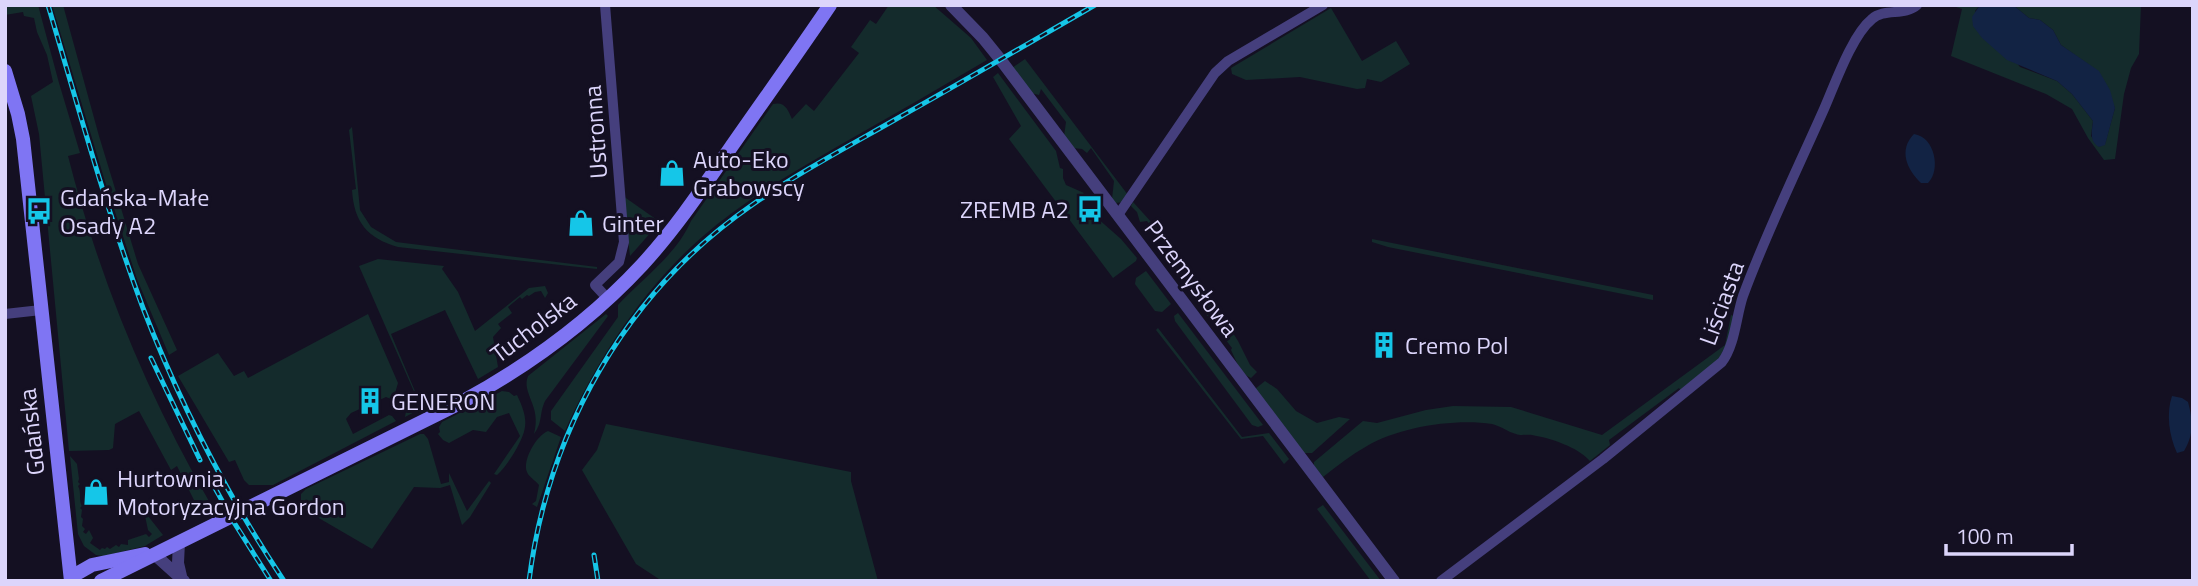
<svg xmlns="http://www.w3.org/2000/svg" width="2198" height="586" font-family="'Titillium Web',sans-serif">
	<rect width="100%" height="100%" fill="#141022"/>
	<!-- green -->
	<g fill="#142b2c">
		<path d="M5,5H38L59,83L80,153L68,156C99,278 147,394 210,503L199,510L200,508L197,506L177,466L171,470L139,411L115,424L113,448L109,450L69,451L39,134L31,96L53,82L47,55L37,32L34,18L24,16L23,12L5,15Z"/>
		<path d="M52,5H63L99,136L138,264L177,350L169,355L137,279L104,178Z"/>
		<path d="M889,5H933L971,38L987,60C938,89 889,117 840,145C792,173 744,200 702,237C643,289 597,359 565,431L551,420V411L618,317V305C643,278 676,255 691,221L773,104C785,101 788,110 792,119L806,104L814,111L859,53L851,47L870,20L876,24Z"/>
		<path d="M1950,5H1980L1975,11L2020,67L2057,81L2072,94L2093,121L2091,136L2099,147L2105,144L2115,108L2099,72L2061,45L2053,30L2040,20L2029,18L2013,5H2141L2139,54L2131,68L2124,94L2115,159L2104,160L2088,138L2072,109L2046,94L1951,56L1962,9Z"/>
		<path d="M1331,8L1362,61L1396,41L1410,64L1381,82L1367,79L1365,88L1357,89L1300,77L1246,80L1232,74L1231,68Z"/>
		<path d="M1025,59L1128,195L1123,202L1116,203L1112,199L1114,181L1091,148L1087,153L1082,149L1073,148L1064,136L1066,122L1041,89L1039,95L1031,93L1012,68Z"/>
		<path d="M998,73L1056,151L1060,168L1063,169V178L1066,185L1084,193L1081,196L1083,200L1081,203L1093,219L1096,217L1121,239L1137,258L1136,261L1113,278L1009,139L1021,126L993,77Z"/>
		<path d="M352,127L360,210L371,227L396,242L597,267V269L398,247C367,238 354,222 352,190L356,189L349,130Z"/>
		<path d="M623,196L660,222L630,256Z"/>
		<path d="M1133,202L1162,234L1215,304L1238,341L1250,365L1257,372L1251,378C1240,374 1236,360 1231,350L1232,348L1203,310L1205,298L1147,221L1140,222L1137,212L1131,206Z"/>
		<path d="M1372,239L1653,295V300L1388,247L1372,242Z"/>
		<path d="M378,259L444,266L442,269L458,292L475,331L529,288L545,286L548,293L545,298L541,291L535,292L529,296L527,295L522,299L520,297L508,307L512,313L498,324L501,328L493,337L498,367L478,379L445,310L391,334L422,408L405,417L406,411L419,403L359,266Z"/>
		<path d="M1146,271L1171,304L1162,312L1155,311L1135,284L1136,278Z"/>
		<path d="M1178,313L1263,425L1258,427L1252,425L1175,321L1174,316Z"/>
		<path d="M368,314L398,383L393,400L386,397L351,413L346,419L353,434L389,415L392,416L396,421L273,485H249L244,480L235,460L229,462L178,376L218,353L234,376L244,371L248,378Z"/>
		<path d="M606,314L608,316L545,401C539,414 543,422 534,434C542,405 521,394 528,376Z"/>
		<path d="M1731,315L1734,316L1727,344L1718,360L1681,391L1679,388L1609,440L1610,445L1590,461C1578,447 1550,438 1532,435C1527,434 1521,436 1516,434C1508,432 1501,426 1492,424C1456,418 1398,427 1367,446C1351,455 1337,466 1323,477L1314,466V462L1363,421L1377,423L1426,410L1453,406L1511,407L1602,435L1725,345Z"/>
		<path d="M1158,328L1242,437L1269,433L1289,459L1284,464L1263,436L1241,439L1156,330Z"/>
		<path d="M1265,381L1277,389L1296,411L1317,423L1339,417L1350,419L1312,453H1303L1255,389Z"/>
		<path d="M502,391L509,392L514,396L517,395C529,420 528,429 514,453C509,461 503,470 497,475L494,474L520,436L509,413L497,417L486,432L473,430L449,443L443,440L438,434L440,432L439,427L442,422Z"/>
		<path d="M606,424L851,472V481L878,581H662L636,564L582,470L597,450Z"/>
		<path d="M548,431L561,437L537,507L532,504L536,501L539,485C536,481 528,476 527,472C522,460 537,435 548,431Z"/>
		<path d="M420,434H424L428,439L441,484L449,482V473L467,511L489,481L491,483L470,517L462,525L450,485L440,488L414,487L372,549L305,510L301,505V494L306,489Z"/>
		<path d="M70,456L77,464L79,479L78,482L80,484L78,486C82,493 78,500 82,506L80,508L82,510L81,517L83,519L82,526L85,529L83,532L86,534L89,530L93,538L90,543L100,550L102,548L105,549L107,547L110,549L116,545L119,547L121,544L128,545V540L146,534L149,537L152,534L148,530L144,511L163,535L145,546L104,556L96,555L84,546L78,534Z"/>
		<path d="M1323,505L1381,581H1371L1317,509Z"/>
	</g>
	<!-- water -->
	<g fill="#122344">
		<path d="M1980,5H2013L2029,18L2040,20L2053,30L2061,45L2099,71L2110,90L2115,108L2105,145L2099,147C2089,141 2092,131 2093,121L2072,94L2057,81L2007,60L1982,38L1973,26L1972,17Z"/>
		<path d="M1914,134C1935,137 1941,170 1928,183H1921C1907,170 1898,150 1914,134Z"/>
		<path d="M2172,396L2182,398L2188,402C2193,421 2194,434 2184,451L2177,453C2169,436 2166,413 2172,396Z"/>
	</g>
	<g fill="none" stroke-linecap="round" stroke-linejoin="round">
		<!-- minor -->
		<g stroke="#453f7d" stroke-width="10">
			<path d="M605,5L624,242L619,262L595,285L608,299"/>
			<path d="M1118,215L1215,73L1228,61L1323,5"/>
			<path d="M5,314L41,310"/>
			<path d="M1441,581L1603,459L1722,362C1735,345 1736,317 1743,296C1766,233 1797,170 1824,109C1835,84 1852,35 1872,19C1884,8 1905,16 1917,5"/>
		</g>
		<!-- tertiary -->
		<g stroke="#453f7d" stroke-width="12">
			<path d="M951,5L983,38L1000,59L1394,581"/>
			<path d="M179,542L178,563L181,576"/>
			<path d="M154,554L184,581"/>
		</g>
		<!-- secondary -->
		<g stroke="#7f75f3" stroke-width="14">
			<path d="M5,71L18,114L23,139L71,581"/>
			<path d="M71,577L92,565L145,554"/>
			<path d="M101,581L460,403C528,366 590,321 642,265C675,229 702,189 729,150C763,101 797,54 830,5"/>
		</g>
		<defs>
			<g id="rail">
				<path d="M48,5C78,106 106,209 143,308C180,404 227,495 284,581"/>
				<path d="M151,358L200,460"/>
				<path d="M215,488L235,524L271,581"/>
				<path d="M594,555L598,581"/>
				<path d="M529,581C548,430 626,292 752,205C798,173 849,146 898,118C964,81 1029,43 1095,5"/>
			</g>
		</defs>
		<!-- rail casing -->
		<use href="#rail" stroke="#15c6e8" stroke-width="5"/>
		<!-- rail -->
		<use href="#rail" stroke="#141022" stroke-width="2.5" stroke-dasharray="8" stroke-linecap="butt"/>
	</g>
	<!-- icons -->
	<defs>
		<symbol id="shop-bare" viewBox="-9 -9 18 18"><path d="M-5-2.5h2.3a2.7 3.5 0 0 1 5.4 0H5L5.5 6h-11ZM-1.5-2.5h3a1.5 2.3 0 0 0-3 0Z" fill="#15c6e8" stroke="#141022" stroke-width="2.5" paint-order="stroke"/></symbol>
		<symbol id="bus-bare" viewBox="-9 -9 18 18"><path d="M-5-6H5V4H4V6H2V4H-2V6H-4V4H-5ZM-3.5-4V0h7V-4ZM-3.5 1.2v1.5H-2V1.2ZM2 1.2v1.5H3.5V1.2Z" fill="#15c6e8" stroke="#141022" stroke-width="2.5" paint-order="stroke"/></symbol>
		<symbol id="building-bare" viewBox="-9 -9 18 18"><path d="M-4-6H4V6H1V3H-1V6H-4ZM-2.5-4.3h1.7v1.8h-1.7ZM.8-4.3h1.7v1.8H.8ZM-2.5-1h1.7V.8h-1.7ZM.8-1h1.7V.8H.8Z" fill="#15c6e8" stroke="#141022" stroke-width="2.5" paint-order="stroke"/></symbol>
	</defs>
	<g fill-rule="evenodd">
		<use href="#shop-bare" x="653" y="154" width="38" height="38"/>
		<use href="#bus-bare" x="1071" y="190" width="38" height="38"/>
		<use href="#bus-bare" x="20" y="192" width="38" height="38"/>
		<use href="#shop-bare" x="562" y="204" width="38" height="38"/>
		<use href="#building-bare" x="1365" y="326" width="38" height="38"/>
		<use href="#building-bare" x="351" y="382" width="38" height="38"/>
		<use href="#shop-bare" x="77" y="473" width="38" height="38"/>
	</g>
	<g text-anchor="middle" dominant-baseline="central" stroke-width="6" stroke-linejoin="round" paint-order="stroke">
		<!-- street labels -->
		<g font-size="24" fill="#dcd5fb" stroke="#141022">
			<text transform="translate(595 132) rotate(-94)">Ustronna</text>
			<text transform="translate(1192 278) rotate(53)">Przemysłowa</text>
			<text transform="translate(1721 303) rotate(-70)">Liściasta</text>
			<text transform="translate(533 327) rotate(-37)">Tucholska</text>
			<text transform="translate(31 432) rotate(-96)">Gdańska</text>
		</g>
		<!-- poi labels -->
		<g font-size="24" fill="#dcd5fb" stroke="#141022" text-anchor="start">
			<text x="693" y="159">Auto-Eko<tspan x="693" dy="28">Grabowscy</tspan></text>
			<text x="60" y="197">Gdańska-Małe<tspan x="60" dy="28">Osady A2</tspan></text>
			<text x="1069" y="209" text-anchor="end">ZREMB A2</text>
			<text x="602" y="223">Ginter</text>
			<text x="1405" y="345">Cremo Pol</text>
			<text x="391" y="401">GENERON</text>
			<text x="117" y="478">Hurtownia<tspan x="117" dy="28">Motoryzacyjna Gordon</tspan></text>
		</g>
	</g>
	<!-- border -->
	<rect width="2198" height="586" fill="none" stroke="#dcd5fb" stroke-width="14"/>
	<!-- scale -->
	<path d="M1946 544v10h126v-10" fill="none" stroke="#dcd5fb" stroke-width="3.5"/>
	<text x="1956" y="544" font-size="21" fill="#dcd5fb" stroke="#141022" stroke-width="5" paint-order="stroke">100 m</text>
</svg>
